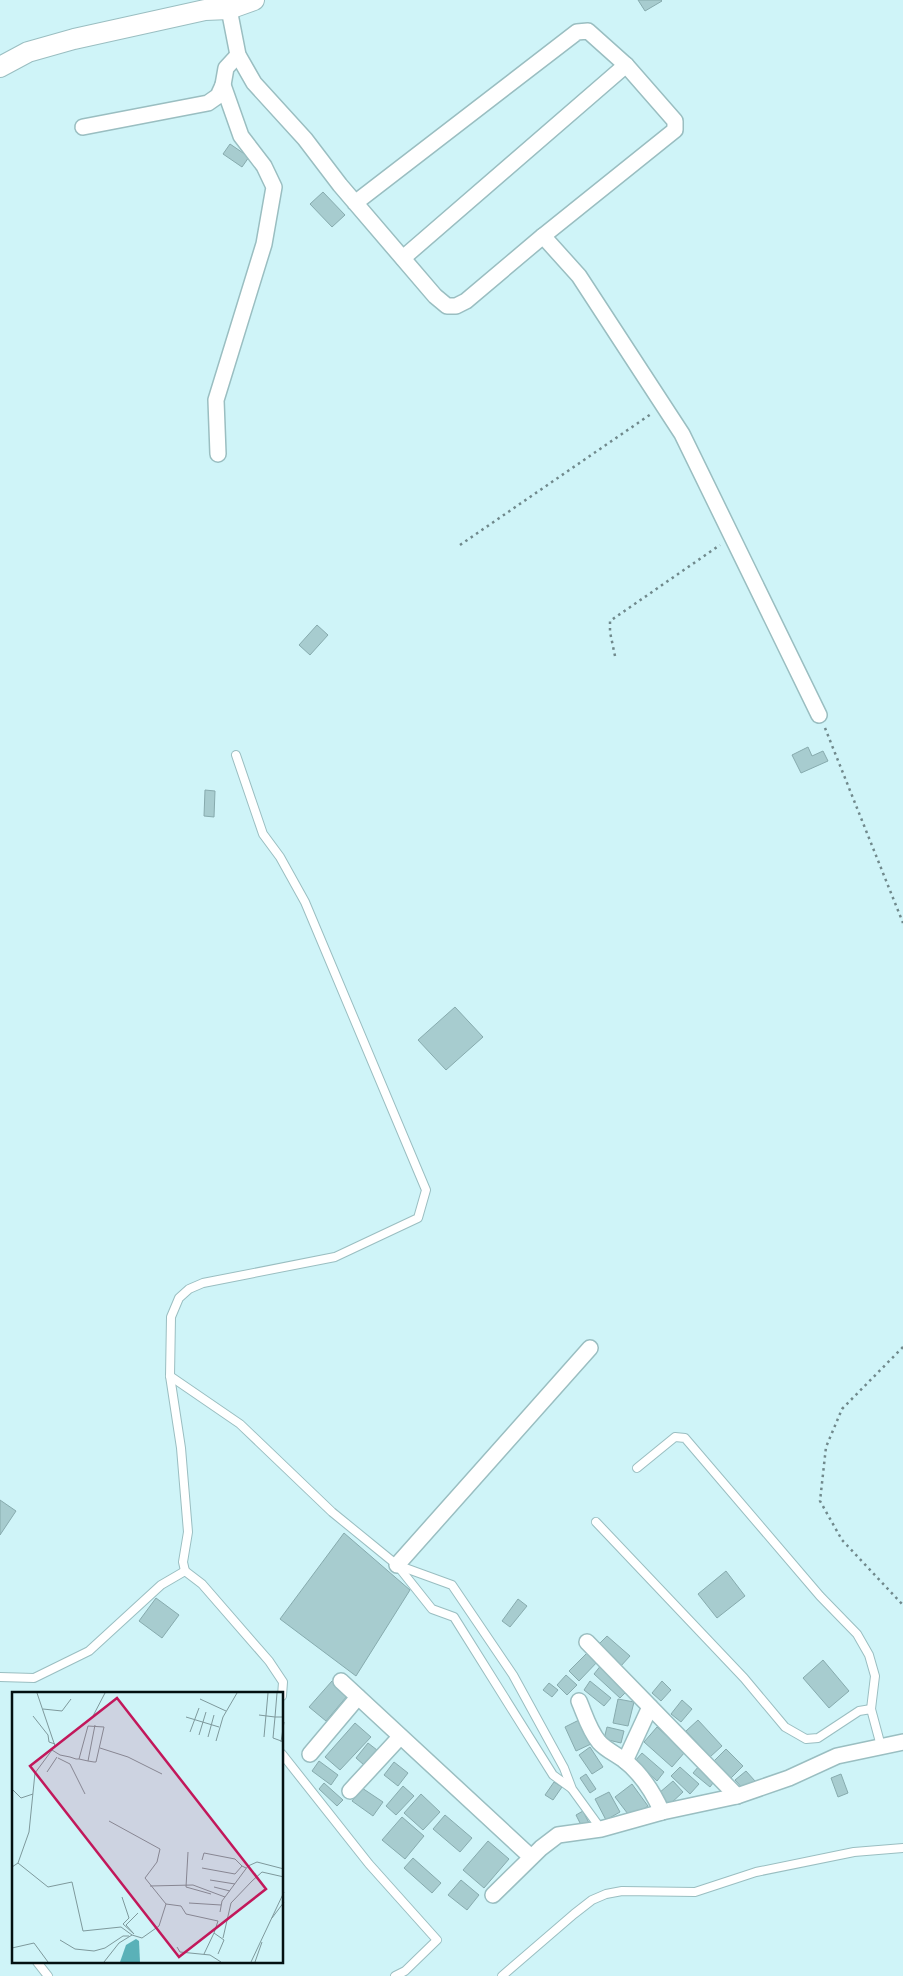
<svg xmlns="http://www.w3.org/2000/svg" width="903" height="1976" font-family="'Times New Roman',serif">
	<rect width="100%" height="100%" fill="#cff4f8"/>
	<!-- building -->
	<g fill="#a7cccf" stroke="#87abae">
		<path d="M638,0H661L662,1L645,11Z"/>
		<path d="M230,144L249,157L242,167L223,154Z"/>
		<path d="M323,192L345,215L332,227L310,204Z"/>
		<path d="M317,625L328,635L310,655L299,645Z"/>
		<path d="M808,747L812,756L823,751L828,761L801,773L792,755Z"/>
		<path d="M205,790L215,791L214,817L204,816Z"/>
		<path d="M455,1007L483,1037L446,1070L418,1040Z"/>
		<path d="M0,1500L16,1511L0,1535Z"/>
		<path d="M344,1533L410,1590L356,1676L280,1619Z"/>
		<path d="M726,1571L745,1596L717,1618L698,1594Z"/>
		<path d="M156,1598L179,1615L162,1638L139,1621Z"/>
		<path d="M518,1599L527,1606L510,1627L502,1621Z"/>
		<path d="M607,1636L630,1656L620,1667L597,1646Z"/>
		<path d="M591,1649L600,1659L579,1681L569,1671Z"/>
		<path d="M823,1660L849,1691L829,1708L803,1678Z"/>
		<path d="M602,1664L629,1689L620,1698L594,1674Z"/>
		<path d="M566,1675L577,1685L567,1695L557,1685Z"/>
		<path d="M332,1681L348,1695L326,1721L309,1707Z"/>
		<path d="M590,1681L611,1698L604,1706L584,1690Z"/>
		<path d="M662,1681L671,1690L661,1701L652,1693Z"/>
		<path d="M549,1683L558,1690L552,1697L543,1690Z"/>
		<path d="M618,1699L634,1702L628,1726L613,1723Z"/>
		<path d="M682,1700L692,1709L681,1722L671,1714Z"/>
		<path d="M579,1720L591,1744L576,1751L565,1727Z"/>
		<path d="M698,1720L722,1746L710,1757L686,1731Z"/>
		<path d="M355,1723L371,1737L340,1770L325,1757Z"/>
		<path d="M607,1727L624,1731L621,1743L604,1739Z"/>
		<path d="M657,1727L685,1752L672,1767L644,1742Z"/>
		<path d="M368,1743L377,1750L364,1765L356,1758Z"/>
		<path d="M590,1747L603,1767L592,1774L579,1755Z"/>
		<path d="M726,1749L743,1766L731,1778L714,1761Z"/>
		<path d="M642,1753L664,1772L657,1781L635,1761Z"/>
		<path d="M319,1761L338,1775L331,1785L312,1771Z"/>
		<path d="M394,1762L408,1773L398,1786L384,1775Z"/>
		<path d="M699,1766L716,1779L710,1787L693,1773Z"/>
		<path d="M680,1767L699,1784L690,1794L671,1776Z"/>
		<path d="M746,1771L755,1781L744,1790L735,1780Z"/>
		<path d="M586,1774L596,1789L590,1793L580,1778Z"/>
		<path d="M841,1774L848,1793L838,1797L831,1778Z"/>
		<path d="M673,1781L683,1792L669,1805L659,1793Z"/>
		<path d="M554,1782L562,1787L553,1800L545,1795Z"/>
		<path d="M324,1783L343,1800L337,1806L319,1789Z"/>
		<path d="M632,1784L648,1806L631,1818L615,1797Z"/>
		<path d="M403,1786L414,1796L396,1815L386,1806Z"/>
		<path d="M362,1788L383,1802L373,1816L352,1801Z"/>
		<path d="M609,1792L620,1812L606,1820L595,1799Z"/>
		<path d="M421,1794L440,1812L423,1830L404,1813Z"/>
		<path d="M583,1811L590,1825L583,1829L576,1815Z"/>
		<path d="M445,1815L472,1838L460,1852L433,1829Z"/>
		<path d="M402,1817L424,1836L405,1859L382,1840Z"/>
		<path d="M488,1841L509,1859L484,1888L463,1870Z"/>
		<path d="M413,1858L441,1883L432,1893L404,1868Z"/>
		<path d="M461,1880L479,1895L467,1910L448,1895Z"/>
	</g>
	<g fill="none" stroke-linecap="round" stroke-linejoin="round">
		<defs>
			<g id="service">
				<path d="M170,1376L240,1424L332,1512L397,1565L452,1585L513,1675L564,1768L572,1789L601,1829"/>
				<path d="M637,1468L675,1437L685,1438L820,1596L857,1634L869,1655L875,1676L871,1709"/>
				<path d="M596,1522L744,1678L785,1727L806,1739L818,1738L859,1711L871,1709L881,1746"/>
				<path d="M397,1565L432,1609L454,1617L553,1775L571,1788"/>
				<path d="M185,1571L183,1562L188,1532L181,1448L170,1376L171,1317L179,1298L189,1289L203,1283L335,1257L418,1218L426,1190L305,902L280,857L263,834L236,755"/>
				<path d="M0,1677L34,1678L89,1651L161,1585L185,1571L202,1584L269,1661L283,1682L282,1696"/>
				<path d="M282,1754L369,1864L437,1940L405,1971L395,1976"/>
				<path d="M37,1962L48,1976"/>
				<path d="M502,1976L574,1914L592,1900L606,1894L622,1891L695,1892L756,1872L854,1852L903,1848"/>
			</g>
			<g id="minor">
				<path d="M229,9L238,55L254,83L305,139L340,185L435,296L447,306H456L466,301L543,236L675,130V121L626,65L588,31L577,32L355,203"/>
				<path d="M83,127L208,103L218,96L223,85L226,68L238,55"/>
				<path d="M543,236L579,276L682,434L819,715"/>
				<path d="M403,258L626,65"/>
				<path d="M218,454L216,400L264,244L274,187L264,166L241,136L223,85"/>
				<path d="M397,1565L590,1348"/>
				<path d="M587,1642L737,1796"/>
				<path d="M341,1681L531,1857"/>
				<path d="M579,1701C585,1715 589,1730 599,1742C606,1750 616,1754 624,1760C642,1774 653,1792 662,1812"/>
				<path d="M310,1754L358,1697"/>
				<path d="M625,1761L650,1707"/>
				<path d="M350,1791L400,1737"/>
				<path d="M493,1895L541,1848L558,1835L601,1829L662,1812L737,1796L789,1778L837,1756L903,1742"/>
			</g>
			<path id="tertiary" d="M0,67L28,52L74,39L205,10L229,9L254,0"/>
		</defs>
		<!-- service casing -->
		<use href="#service" stroke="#9abec1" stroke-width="10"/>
		<!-- minor casing -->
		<use href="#minor" stroke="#9abec1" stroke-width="18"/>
		<!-- tertiary casing -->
		<use href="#tertiary" stroke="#9abec1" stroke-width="22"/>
		<!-- path -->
		<g stroke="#70898c" stroke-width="2.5" stroke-dasharray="2.5 4" stroke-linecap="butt">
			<path d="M460,545L651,414"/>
			<path d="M615,656L610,632V621L720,545"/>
			<path d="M825,728L903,923"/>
			<path d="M903,1347L842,1409L826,1447L820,1501L842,1540L903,1605"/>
		</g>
		<!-- service -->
		<use href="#service" stroke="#fff" stroke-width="8"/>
		<!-- minor -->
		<use href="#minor" stroke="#fff" stroke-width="15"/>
		<!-- tertiary -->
		<use href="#tertiary" stroke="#fff" stroke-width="20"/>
	</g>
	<!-- overview -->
	<g transform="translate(12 1692)">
		<rect width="271" height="271" fill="#cff4f8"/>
		<path d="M124,247L127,249L128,270H108L114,253Z" fill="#5ab1b8"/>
		<path fill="none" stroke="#7e999c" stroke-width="1" d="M188,7L214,19M31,17L50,19L59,7M247,23L263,25L265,1M21,24L36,43L37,50L43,52M81,24L93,1M174,25L207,35M272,25H263L261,46L272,50M178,40L187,16M187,43L194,20M196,45L202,23M252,45L256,1M204,49L211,25L225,1M269,50L272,30M88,56L116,65L150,82M40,58L48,63L58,65L64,67H67L76,69L82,70H84L92,35L76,34L67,67M46,66L58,72L73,102M76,69L83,33M35,80L45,65M0,97L9,106L21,102M97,129L148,157L145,170L133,186L154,212M176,160L174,195L199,202M190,168L192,161L223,167L230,174M6,171L36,195L60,190L71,239L109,235L120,243L107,251L92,270M0,175L6,171L17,140L23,81L43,54L25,1M190,176L223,182L230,174L234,176M198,188L223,192M138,194L181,193L213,205M202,195L218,199M110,205L117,226L111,232L122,242M177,211L209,213M208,220L210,209L236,174L245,170L272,177M260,226L272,210M122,242L114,233L126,221M120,243L130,246L147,234L154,212L169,214L174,222L206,229L202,241L212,248L206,262M211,246L219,211L240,189L250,180L272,185M48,248L63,257L82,259L93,256L111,244H117M165,255L168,260L198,263L209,270M0,256L22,251L36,270M192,262L202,241M239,270L272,200M243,270L250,250"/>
		<path fill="#c2185b" fill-opacity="0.15" stroke="#c2185b" stroke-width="2.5" d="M105,6L254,197L167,265L18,74Z"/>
		<rect width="271" height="271" fill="none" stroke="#041011" stroke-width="2.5"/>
	</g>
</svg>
